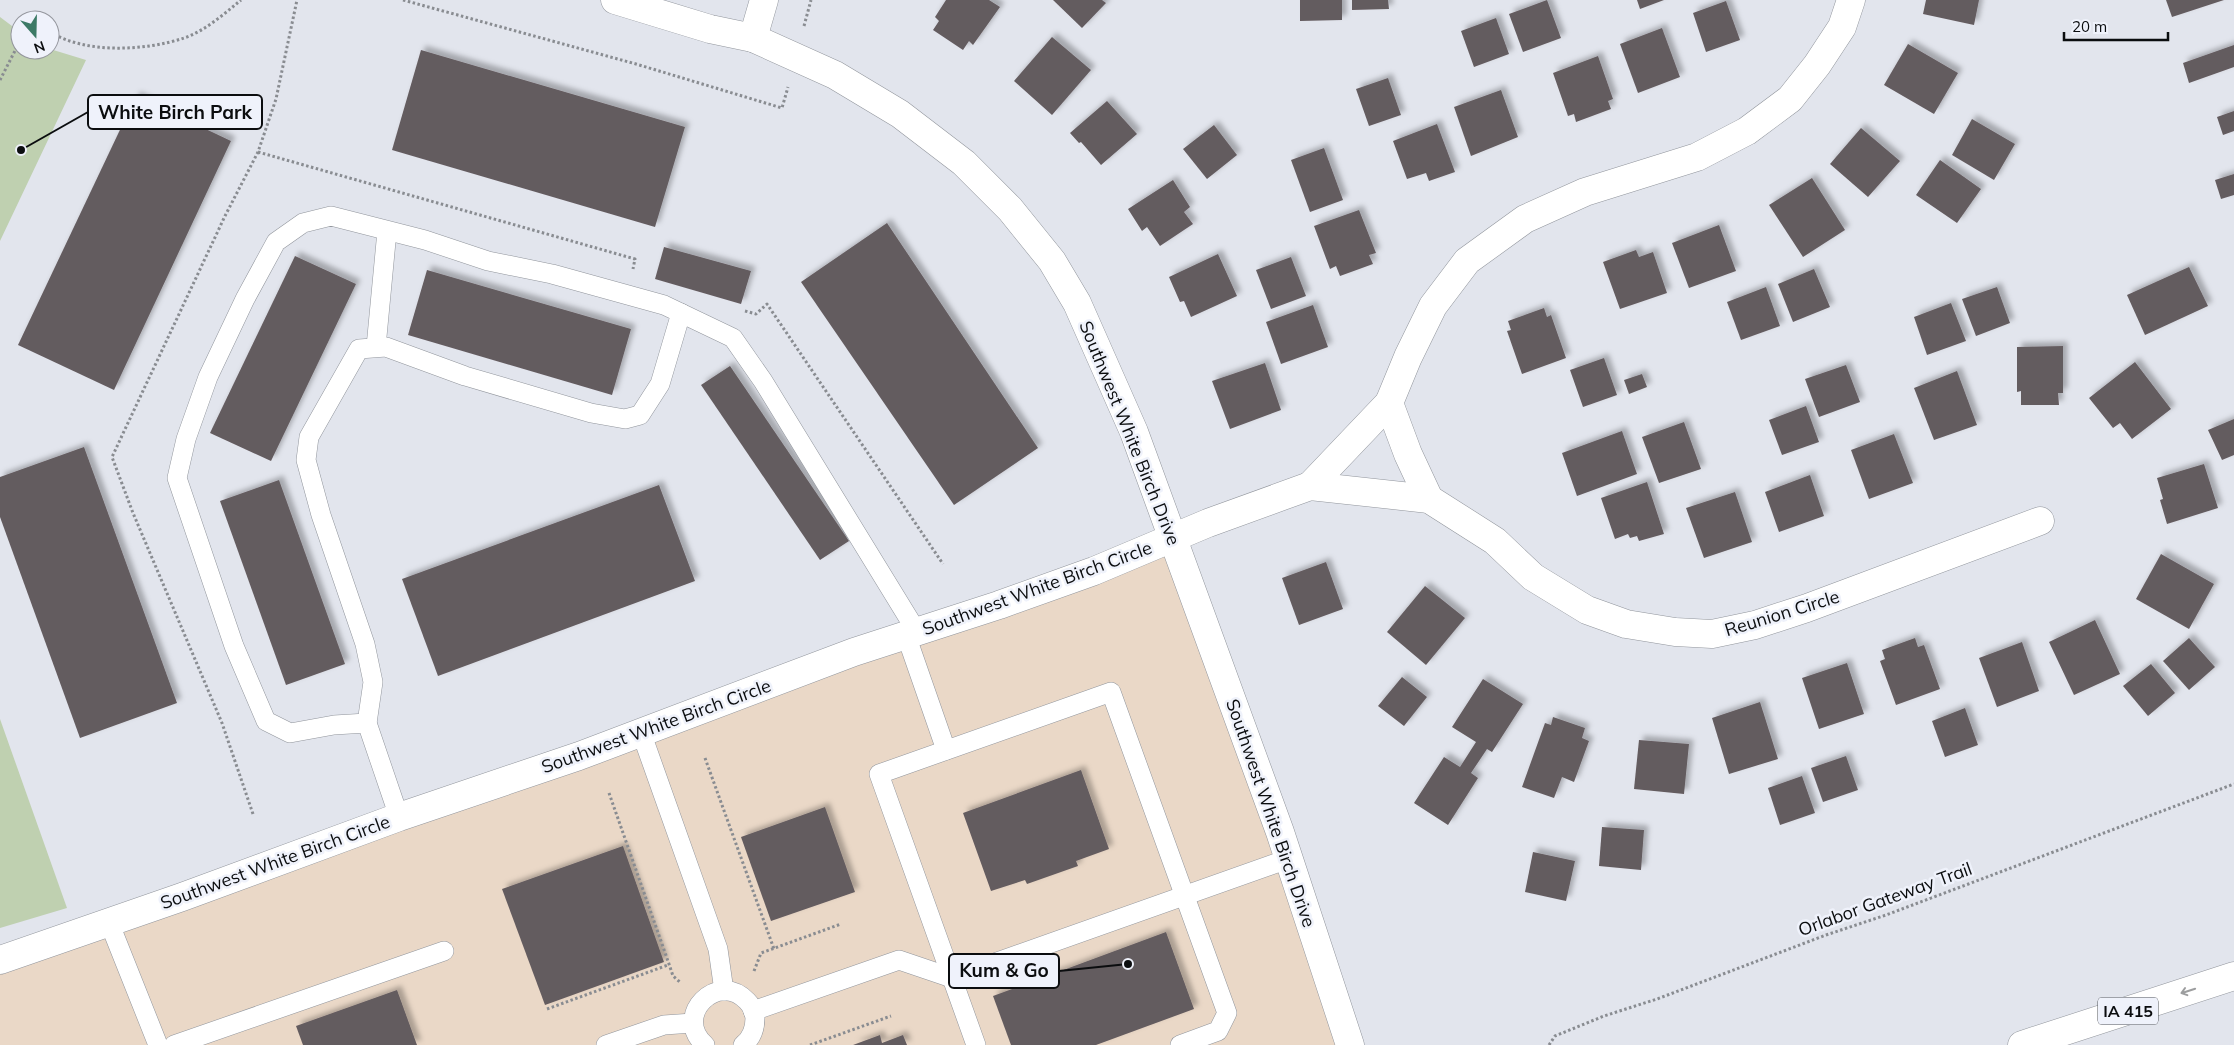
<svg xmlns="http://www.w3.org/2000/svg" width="2234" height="1045" font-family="Mulish,sans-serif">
	<defs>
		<filter id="shadow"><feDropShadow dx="4.5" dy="-4.5" stdDeviation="2.5" flood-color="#0004"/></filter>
	</defs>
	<rect width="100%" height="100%" fill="#e2e5ed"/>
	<!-- commercial -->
	<path fill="#ead8c7" d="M1172,539L1350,1045H0V960Z"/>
	<!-- green -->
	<g fill="#bfd0b0">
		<path d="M0,17L20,32V50L50,49L86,60L0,241Z"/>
		<path d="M0,719L67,908L0,928Z"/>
	</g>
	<!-- building -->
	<g fill="#645b5f" filter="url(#shadow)">
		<path d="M946,0H989L1000,7L973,45L969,41L963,50L933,30L939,21L935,17Z"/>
		<path d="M1053,0H1102L1106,3L1082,28Z"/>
		<path d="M1300,0H1342V20L1300,21Z"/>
		<path d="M1352,0H1388L1389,9L1352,10Z"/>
		<path d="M1547,0L1561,38L1523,52L1509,14Z"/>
		<path d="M1637,0H1664L1640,9Z"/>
		<path d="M1926,0H1979L1974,25L1923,14Z"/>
		<path d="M2166,0H2224L2172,17Z"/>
		<path d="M1726,1L1740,40L1706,52L1693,13Z"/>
		<path d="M1496,18L1509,54L1474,67L1461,31Z"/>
		<path d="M1662,28L1680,77L1638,93L1620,44Z"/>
		<path d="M1052,37L1091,70L1052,115L1014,81Z"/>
		<path d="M1908,44L1958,73L1934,114L1884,85Z"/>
		<path d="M2234,45V67L2189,83L2183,63Z"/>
		<path d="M421,50L685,127L655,227L392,150Z"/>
		<path d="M1598,56L1613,99L1608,101L1611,109L1576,122L1574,114L1568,116L1553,73Z"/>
		<path d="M1388,78L1401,115L1369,126L1356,89Z"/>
		<path d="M1501,90L1518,137L1471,156L1454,107Z"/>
		<path d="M136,96L231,141L114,390L18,345Z"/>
		<path d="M1107,101L1137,134L1101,165L1081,142L1079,143L1070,133Z"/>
		<path d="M2234,111V131L2223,135L2217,117Z"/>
		<path d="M1972,119L2015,144L1994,180L1952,155Z"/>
		<path d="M1437,124L1455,172L1429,181L1426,173L1407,179L1393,141Z"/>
		<path d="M1214,125L1237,155L1207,179L1183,149Z"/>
		<path d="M1861,128L1900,161L1868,197L1830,164Z"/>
		<path d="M1324,148L1343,200L1310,212L1291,160Z"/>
		<path d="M1940,160L1981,189L1957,223L1916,195Z"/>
		<path d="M2234,174V195L2221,199L2215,180Z"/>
		<path d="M1812,178L1845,230L1803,257L1769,205Z"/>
		<path d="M1173,180L1190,207L1184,212L1193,224L1160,246L1147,227L1142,231L1128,209Z"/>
		<path d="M1359,210L1376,253L1369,255L1373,264L1340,276L1336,266L1330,269L1314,226Z"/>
		<path d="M887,223L1038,448L954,505L801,282Z"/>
		<path d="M1719,225L1736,271L1689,288L1672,243Z"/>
		<path d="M664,247L751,271L741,304L655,279Z"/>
		<path d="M1636,250L1639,257L1653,252L1667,293L1620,309L1603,262Z"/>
		<path d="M1218,254L1237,296L1191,317L1184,301L1180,302L1169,277Z"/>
		<path d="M295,256L356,284L271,461L210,433Z"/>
		<path d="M1291,257L1306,296L1271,309L1256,270Z"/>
		<path d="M2189,267L2208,306L2145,335L2127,295Z"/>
		<path d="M1814,269L1830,307L1793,322L1778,284Z"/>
		<path d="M427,270L631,329L612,395L408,335Z"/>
		<path d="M1766,287L1780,326L1741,340L1727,302Z"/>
		<path d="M1997,287L2010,323L1976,336L1962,299Z"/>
		<path d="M1951,303L1966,341L1927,355L1914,317Z"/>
		<path d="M1313,305L1328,347L1281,364L1266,322Z"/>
		<path d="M1544,308L1547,317L1551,315L1566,358L1522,374L1507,331L1511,330L1508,321Z"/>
		<path d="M2063,346V393H2058L2059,405H2021V391L2017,392V347Z"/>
		<path d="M1604,358L1617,395L1583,407L1570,370Z"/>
		<path d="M2135,362L2171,409L2132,439L2120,423L2113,428L2089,398Z"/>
		<path d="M1265,363L1281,410L1230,429L1212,381Z"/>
		<path d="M1846,365L1860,402L1819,417L1805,379Z"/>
		<path d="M730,366L849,541L820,560L701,385Z"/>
		<path d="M1957,371L1977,425L1934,440L1914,388Z"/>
		<path d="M1642,374L1647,387L1629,394L1624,380Z"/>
		<path d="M1806,406L1819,442L1782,455L1769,420Z"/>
		<path d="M2234,419V455L2222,460L2208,430Z"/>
		<path d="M1684,422L1701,469L1659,483L1642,437Z"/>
		<path d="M1622,431L1637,474L1577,496L1562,453Z"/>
		<path d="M1894,434L1913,483L1869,499L1851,450Z"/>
		<path d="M84,447L177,703L80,738L0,517V477Z"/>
		<path d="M2204,464L2218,508L2167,524L2160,500L2163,499L2157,478Z"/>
		<path d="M1810,475L1824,516L1779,532L1765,492Z"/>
		<path d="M279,480L345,664L286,685L220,501Z"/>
		<path d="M1647,482L1664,534L1639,541L1637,536L1630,538L1628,534L1615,539L1601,498Z"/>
		<path d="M659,485L695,581L438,676L402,579Z"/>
		<path d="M1735,492L1752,542L1704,558L1686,508Z"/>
		<path d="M2161,554L2214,584L2189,629L2136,599Z"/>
		<path d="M1326,562L1343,609L1299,625L1282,578Z"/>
		<path d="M1425,586L1465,618L1426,665L1387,632Z"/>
		<path d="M2095,620L2120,674L2074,695L2049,642Z"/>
		<path d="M1915,638L1918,647L1924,645L1940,689L1896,705L1880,661L1885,659L1882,650Z"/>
		<path d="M2189,638L2215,667L2189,690L2163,661Z"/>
		<path d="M2022,642L2039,691L1997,707L1979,658Z"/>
		<path d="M1847,663L1864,714L1819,729L1802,678Z"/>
		<path d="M2151,664L2175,693L2148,716L2123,686Z"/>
		<path d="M1402,677L1427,697L1404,726L1378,706Z"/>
		<path d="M1483,679L1523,704L1492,752L1487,749L1471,773L1478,778L1448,825L1414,803L1444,757L1460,767L1476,742L1452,727Z"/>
		<path d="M1760,702L1778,759L1729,774L1712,718Z"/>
		<path d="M1965,708L1978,745L1945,757L1932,721Z"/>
		<path d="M1553,717L1585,728L1582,738L1589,741L1574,782L1562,777L1554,798L1522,787L1545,723L1551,725Z"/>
		<path d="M1639,740L1689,744L1684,794L1634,789Z"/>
		<path d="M1846,756L1858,790L1823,802L1811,768Z"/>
		<path d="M1081,770L1109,849L1076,861L1078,866L1027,884L1025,880L991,891L963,813Z"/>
		<path d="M1802,776L1815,813L1780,825L1768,788Z"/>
		<path d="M825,807L855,892L771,921L741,837Z"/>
		<path d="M1602,827L1644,830L1641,870L1599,866Z"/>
		<path d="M623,846L664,962L545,1005L502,889Z"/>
		<path d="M1533,852L1575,861L1566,901L1525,892Z"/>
		<path d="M1166,932L1194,1009L1096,1045H1011L993,996Z"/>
		<path d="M397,990L417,1045H303L296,1026Z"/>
		<path d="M880,1035L882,1043L903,1035L907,1045H853Z"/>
	</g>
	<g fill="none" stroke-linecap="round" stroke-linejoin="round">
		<defs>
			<g id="service">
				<path d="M376,347L387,231"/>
				<path d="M906,635L946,750"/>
				<path d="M367,723L373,682L365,644L321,515L306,460L309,437L359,349L386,347L465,376L591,413L625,419L640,415L660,384L681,313"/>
				<path d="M641,732L718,949L724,991"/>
				<path d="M399,817L367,723L334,725L290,733L266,721L234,646L177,478L186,439L208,377L245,299L276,242L303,223L331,216L425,240L488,261L552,274L664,305L733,338L763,381L917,632"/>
				<path d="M109,922L158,1045"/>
				<path d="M753,1011L899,960L952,978L1288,859"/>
				<path d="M174,1045L444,951"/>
				<path d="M606,1045L664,1025L693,1023"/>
				<path d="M705,1045C672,1016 718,970 747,1001C751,1005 754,1011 755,1018C755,1029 752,1038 743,1045"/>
				<path d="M976,1045L879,774L1111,692L1227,1013L1218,1031L1180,1045"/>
			</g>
			<g id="minor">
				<path d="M615,0L710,29L753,38L835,75L900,114L964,163L1010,209L1052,261L1077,303L1134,432L1280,832L1350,1045"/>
				<path d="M753,38L764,0"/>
				<path d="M1310,486L1389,403"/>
				<path d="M1429,499L1408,454L1389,403L1408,357L1433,306L1467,261L1525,219L1585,192L1697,157L1747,131L1790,99L1817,65L1842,27L1851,0"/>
				<path d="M0,960L182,897L399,817L579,756L854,652L999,605L1094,571L1208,523L1310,486L1429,499L1495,541L1533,577L1587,610L1626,624L1675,632L1712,634L1755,625L1807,608L2040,521"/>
			</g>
			<path id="primary" d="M2022,1045L2234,976"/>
		</defs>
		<!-- service casing -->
		<use href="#service" stroke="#91959c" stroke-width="20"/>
		<!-- minor casing -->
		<use href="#minor" stroke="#91959c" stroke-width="29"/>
		<!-- primary casing -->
		<use href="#primary" stroke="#91959c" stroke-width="29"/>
		<!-- path -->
		<g stroke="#898c91" stroke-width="3" stroke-dasharray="2.5 2.5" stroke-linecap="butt">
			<path d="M403,0L636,64L782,108L788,87"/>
			<path d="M804,26L811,0"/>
			<path d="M50,32C86,54 145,51 184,38C205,31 224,14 241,0"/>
			<path d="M0,80L20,41"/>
			<path d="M258,152L635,259L633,269"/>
			<path d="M745,311L756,314L767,304L943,564"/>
			<path d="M705,758L774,949"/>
			<path d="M609,793L669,964L673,976L681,983"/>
			<path d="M253,814L222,723L133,513L112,457L225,216L258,152L276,99L297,0"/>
			<path d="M754,971L761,953L841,924"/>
			<path d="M547,1009L668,965"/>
			<path d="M810,1045L891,1016"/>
			<path d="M1549,1045L1555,1036L1604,1016L1657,999L1826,935L1886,915L2234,784"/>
		</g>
		<!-- service -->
		<use href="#service" stroke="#fff" stroke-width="19"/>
		<!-- minor -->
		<use href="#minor" stroke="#fff" stroke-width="28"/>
		<!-- primary -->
		<use href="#primary" stroke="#fff" stroke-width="28"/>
	</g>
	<!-- one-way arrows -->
	<defs><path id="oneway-shaft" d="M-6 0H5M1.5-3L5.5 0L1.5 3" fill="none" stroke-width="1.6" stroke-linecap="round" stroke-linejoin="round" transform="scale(1.25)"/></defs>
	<use stroke="#9d9e9f" href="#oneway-shaft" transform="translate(2188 991) rotate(162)"/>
	<g text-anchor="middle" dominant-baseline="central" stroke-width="5" stroke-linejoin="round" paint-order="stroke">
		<!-- shield labels -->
		<rect fill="#eff2fb" stroke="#4f5256" stroke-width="1" x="2098" y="997.5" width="60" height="27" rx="4"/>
		<g font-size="16" font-weight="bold" fill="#0b0d0f">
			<text x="2128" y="1011">IA 415</text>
		</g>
		<!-- street labels -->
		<g font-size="18" fill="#0b0d0f" stroke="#eff2fb">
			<text transform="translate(1130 433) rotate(68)">Southwest White Birch Drive</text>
			<text transform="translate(1037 588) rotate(-20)">Southwest White Birch Circle</text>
			<text transform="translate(1782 613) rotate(-17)">Reunion Circle</text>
			<text transform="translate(656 726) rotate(-20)">Southwest White Birch Circle</text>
			<text transform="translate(1271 813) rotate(71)">Southwest White Birch Drive</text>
			<text transform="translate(275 862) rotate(-20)">Southwest White Birch Circle</text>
			<text transform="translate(1885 899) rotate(-20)">Orlabor Gateway Trail</text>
		</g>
	</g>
	<!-- callouts -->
	<path fill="none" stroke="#0b0d0f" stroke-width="2" d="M21 150L88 112M1128 964L1059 971"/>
	<g fill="#0b0d0f" stroke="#eff2fb" stroke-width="2">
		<circle cx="21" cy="150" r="5"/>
		<circle cx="1128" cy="964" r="5"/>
	</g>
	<g fill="#eff2fb" stroke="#0b0d0f" stroke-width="2">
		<rect x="88" y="95" width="174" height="34" rx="5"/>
		<rect x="949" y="954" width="110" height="34" rx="5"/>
	</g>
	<g font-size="19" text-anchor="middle" font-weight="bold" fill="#0b0d0f">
		<text x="175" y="119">White Birch Park</text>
		<text x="1004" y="977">Kum &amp; Go</text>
	</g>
	<!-- north arrow -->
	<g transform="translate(35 35) rotate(160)"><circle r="24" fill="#eff2fb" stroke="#94969d"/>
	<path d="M0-4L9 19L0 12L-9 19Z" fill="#3c7a66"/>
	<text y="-8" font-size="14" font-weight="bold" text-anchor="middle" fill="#0b0d0f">N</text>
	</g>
	<!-- scale -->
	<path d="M2064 32v8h104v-8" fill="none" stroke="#0b0d0f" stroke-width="2.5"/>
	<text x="2072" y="32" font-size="15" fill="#0b0d0f" stroke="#eff2fb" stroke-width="4" paint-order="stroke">20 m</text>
</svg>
